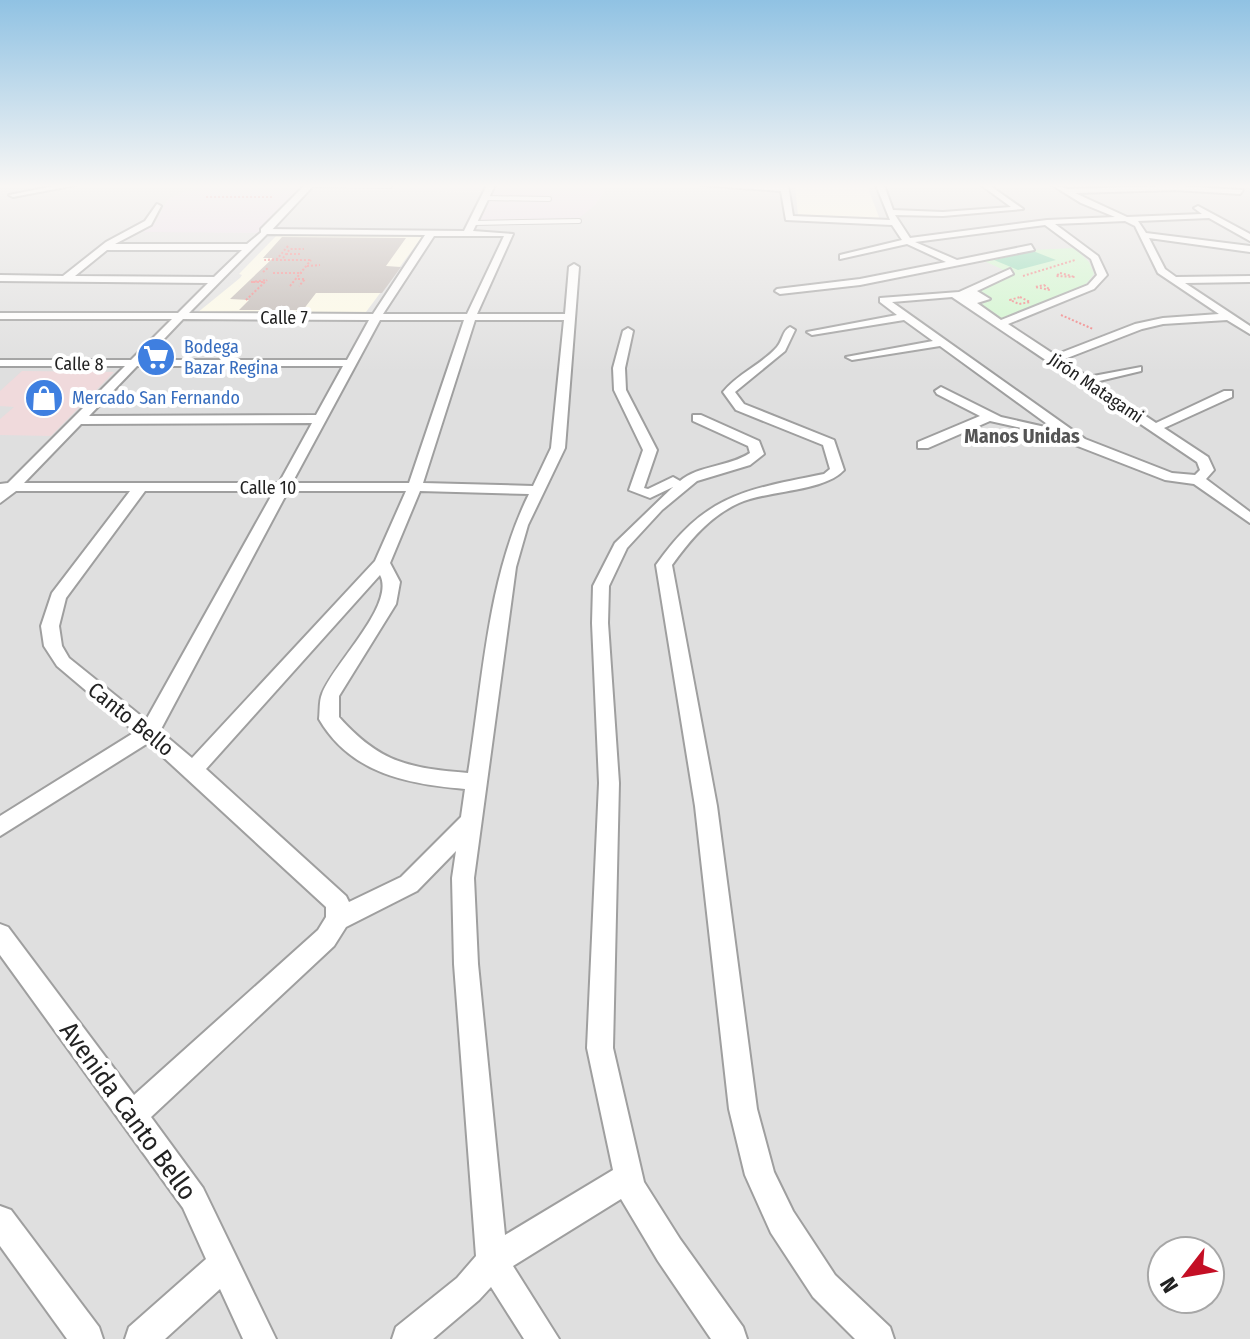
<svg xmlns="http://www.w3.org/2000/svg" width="1250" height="1339" font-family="'Fira Sans Condensed',sans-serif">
	<rect width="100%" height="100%" fill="#f1ede9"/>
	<!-- residential -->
	<path fill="#dfdfdf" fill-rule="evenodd" d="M0,185H202L168,199L156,222L144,231L267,233L312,189L493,192L479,223L595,205L608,185H1250V1339H0ZM1162,1251H1210V1299H1162Z"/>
	<!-- commercial -->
	<path fill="#f0dadc" d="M22,371L114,372L51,436L0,435V419L14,407L0,406V391Z"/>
	<!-- industrial -->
	<path fill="#e9dce9" d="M202,185H608L595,205L572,224H479L492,191L312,189L267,233L143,232L156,222L168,199Z"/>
	<!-- education -->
	<g fill="#fdfae6">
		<path d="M795,185H867L880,220L798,216Z"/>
		<path d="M278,234H415L422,237L366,312L197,313L240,278L242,275L239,274Z"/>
	</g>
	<!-- park -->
	<path fill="#cdf6cb" d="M1075,248L1089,262L1094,274L1086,284L1000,320L980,305L993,299L979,290L1013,274L984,261L1031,250Z"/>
	<!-- pitch -->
	<path fill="#8ed9b3" d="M1033,251L1056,260L1018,270L994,260Z"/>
	<!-- building -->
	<path fill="#beb6b2" d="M282,237L406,238L386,266L401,267L382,293H316L303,310H239L249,300L230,299L273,258H263Z"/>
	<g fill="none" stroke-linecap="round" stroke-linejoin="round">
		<defs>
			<g id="service">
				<path d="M310,185L390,186"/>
				<path d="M485,198L549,199"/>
				<path d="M474,223L579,221"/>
			</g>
			<g id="minor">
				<path d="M60,185H76L13,197L9,195Z"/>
				<path d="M487,185H495L473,231L513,234L477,314H565L569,267L574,264L579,267L565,448L528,525L516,567L474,878L478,964L505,1235L613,1170L587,1048L599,783L592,623L593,586L615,543L673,487L650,498L629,490L643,450L614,390L613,368L623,331L628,328L633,331L625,368L626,390L657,450L644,488L648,489L673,477L680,481C699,465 729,467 750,453L748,446L693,421V415H701L759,441L764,454L750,465L697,481L662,510L627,548L609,586L608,623L619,783L613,1048L644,1182L680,1239L743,1327L747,1339H711L658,1261L621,1199L513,1266L559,1339H524L491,1287L479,1300L433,1339H392L396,1327L457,1278L476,1256L454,964L452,878L456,851L417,891L346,927L334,946L151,1117L203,1188L276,1339H243L220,1289L165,1339H125L129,1327L206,1259L183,1208L0,955V924L8,927L134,1095L318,930L326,917V907L148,743L0,836V816L135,732L57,666L44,646L41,626L52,593L130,491H16L0,503V484L8,483L125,366H0V360H131L172,319H0V313H178L208,283L0,281V275L63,276L106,242L145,221L157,204L161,206L151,225L115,244H247L265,229L464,231ZM267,234L425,235L373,314L189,313ZM434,236H504L467,314H383ZM107,250H242L214,277L75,276ZM183,319L369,320L347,360H144ZM380,320H464L409,483H292ZM475,320H564L551,448L533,486L423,483ZM137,366H343L316,415L89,416ZM312,423L279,483H24L81,424ZM145,491H274L146,720L69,658L62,646L59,626L66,598ZM288,491H406L375,561L192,758L160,731ZM420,491L529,494C487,579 483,680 468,773C409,768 380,763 339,717V696L396,604L400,582L390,563ZM380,575C396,605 333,664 322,694C319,701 320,711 319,719C351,774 408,784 465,789L461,817L401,877L349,902L346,896L206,769Z"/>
				<path d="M701,185H788L793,216L890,220L876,185H884L893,210L943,212L1011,207L981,185H989L1023,209L943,216L895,215L910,238L1047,220L1115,217L1081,203L1052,185L1068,189L1175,186L1243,190L1240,194L1175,190L1075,193L1127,217L1202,214L1194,208L1198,206L1250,234V241L1209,218L1138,221L1146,233L1250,246V252L1149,238L1165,269L1176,277L1250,276V282L1185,283L1250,326V334L1227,320L1163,324L1142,329L1062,360L1088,377L1141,367V371L1095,382L1156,423L1224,391H1232V397L1164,428L1208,457L1214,470L1206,479L1250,512V523L1194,484L1165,480L1075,445L1066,438L990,421L928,448H918V442L980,416L937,394L935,391L941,387L1001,417L1054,429L940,346L852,360L846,357L933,341L904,320L812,335L807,332L897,315L880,302V298L959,292L1010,269L1013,274L977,291L990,299L977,303L1001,320L1088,285L1097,275L1091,259L1045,225L915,242L957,260L1031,245L1034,250L860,285L780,294L775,291L777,289L860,279L946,262L907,244L840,259V255L902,240L892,225L786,220L781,191ZM1125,221L1135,226L1158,273L1219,314L1163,318L1135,324L1055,355L1008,324L1094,289L1107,275L1098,256L1055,224ZM952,297L1197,462L1200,470L1195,475L1172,473L1085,439L892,302Z"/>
				<path d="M790,327L795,330L785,351L735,392L744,404L834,440L844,470C824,492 768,490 739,503C710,516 690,540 672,565L717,806L757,1109L774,1172L793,1211L835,1275L890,1327L894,1339H855L813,1297L771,1233L745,1175L729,1109L695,806L656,565C705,495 744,490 824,474L830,469L823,445L736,410L723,392C738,373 761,365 777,347C783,340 782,331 790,327Z"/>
				<path d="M0,1206L11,1210L99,1327L103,1339H67L0,1246Z"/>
			</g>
			<path id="tertiary" d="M305,185H314L269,233H261V229Z"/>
		</defs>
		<!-- service casing -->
		<use href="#service" stroke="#9f9f9f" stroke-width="6"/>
		<!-- minor casing -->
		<use href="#minor" stroke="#9f9f9f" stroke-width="4"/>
		<!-- tertiary casing -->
		<use href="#tertiary" stroke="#9f9f9f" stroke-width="4"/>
		<!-- path -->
		<g stroke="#f07b7d" stroke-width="2" stroke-dasharray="2 2" stroke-linecap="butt">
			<path d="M206,197H274"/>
			<path d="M288,246L277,259L265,260H311"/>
			<path d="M286,254H301"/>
			<path d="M283,258L290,249H304"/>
			<path d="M307,266L320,265"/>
			<path d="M263,272L269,267"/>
			<path d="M273,273H302"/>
			<path d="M1060,273L1075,277L1056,276Z"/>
			<path d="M1023,276L1075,260"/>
			<path d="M298,279H305L299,286"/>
			<path d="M263,282H251L267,280"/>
			<path d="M1044,285L1050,290L1035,287Z"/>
			<path d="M290,286L311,260"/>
			<path d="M1020,297L1030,302L1019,304L1010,300Z"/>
			<path d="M246,300L267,280"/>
			<path d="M1061,315L1093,329"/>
		</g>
		<!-- service -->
		<use href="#service" stroke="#fff" stroke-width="4"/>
		<!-- minor -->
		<use href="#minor" fill="#fff" fill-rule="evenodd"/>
		<!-- tertiary -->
		<use href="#tertiary" fill="#fff" fill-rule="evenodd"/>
	</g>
	<!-- sky -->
	<linearGradient id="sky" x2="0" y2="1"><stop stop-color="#90c2e3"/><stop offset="0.5" stop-color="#f9f7f5"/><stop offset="1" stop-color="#f9f7f5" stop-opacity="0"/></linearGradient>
	<rect width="1250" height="372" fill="url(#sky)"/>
	<!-- icons -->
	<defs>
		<symbol id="supermarket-disc" viewBox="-11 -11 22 22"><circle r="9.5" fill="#3f7fe0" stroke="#fff"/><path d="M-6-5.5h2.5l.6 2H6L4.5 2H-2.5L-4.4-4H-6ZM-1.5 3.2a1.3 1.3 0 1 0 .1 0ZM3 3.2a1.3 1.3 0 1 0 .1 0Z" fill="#fff"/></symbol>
		<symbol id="shop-disc" viewBox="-11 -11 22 22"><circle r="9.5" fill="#3f7fe0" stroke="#fff"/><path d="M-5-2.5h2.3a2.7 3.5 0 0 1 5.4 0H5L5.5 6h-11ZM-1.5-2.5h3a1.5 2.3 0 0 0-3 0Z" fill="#fff"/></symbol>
	</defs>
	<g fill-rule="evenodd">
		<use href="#supermarket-disc" x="134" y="335" width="44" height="44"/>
		<use href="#shop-disc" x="22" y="376" width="44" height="44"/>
	</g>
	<g text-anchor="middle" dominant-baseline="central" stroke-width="8" stroke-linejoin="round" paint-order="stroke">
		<!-- far-street labels -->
		<g font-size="18" fill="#222" stroke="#fff">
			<text x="284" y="318">Calle 7</text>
			<text transform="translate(79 364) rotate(1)">Calle 8</text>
			<text transform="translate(1096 388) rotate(34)">Jirón Matagami</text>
			<text x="268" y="488">Calle 10</text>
		</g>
		<!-- far-shop labels -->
		<g font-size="18" fill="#366cbe" stroke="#fff" text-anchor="start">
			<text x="184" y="347">Bodega<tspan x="184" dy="21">Bazar Regina</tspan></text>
			<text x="72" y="398">Mercado San Fernando</text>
		</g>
		<!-- far-neighbourhood labels -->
		<g font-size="20" font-weight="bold" fill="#555" stroke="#fff">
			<text x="1022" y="436">Manos Unidas</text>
		</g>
		<!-- street labels -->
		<g font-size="22" fill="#222" stroke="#fff">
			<text transform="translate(131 719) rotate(39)">Canto Bello</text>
		</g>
		<!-- near-street labels -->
		<g font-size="26" fill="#222" stroke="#fff">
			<text transform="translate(128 1111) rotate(54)">Avenida Canto Bello</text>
		</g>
	</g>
	<!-- north arrow -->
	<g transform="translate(1186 1275) rotate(239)"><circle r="38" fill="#ffffff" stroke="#a7a7a7" stroke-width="2"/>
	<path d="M0-6L14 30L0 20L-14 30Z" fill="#c40f25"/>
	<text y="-12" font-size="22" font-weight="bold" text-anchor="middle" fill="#222222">N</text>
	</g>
</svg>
